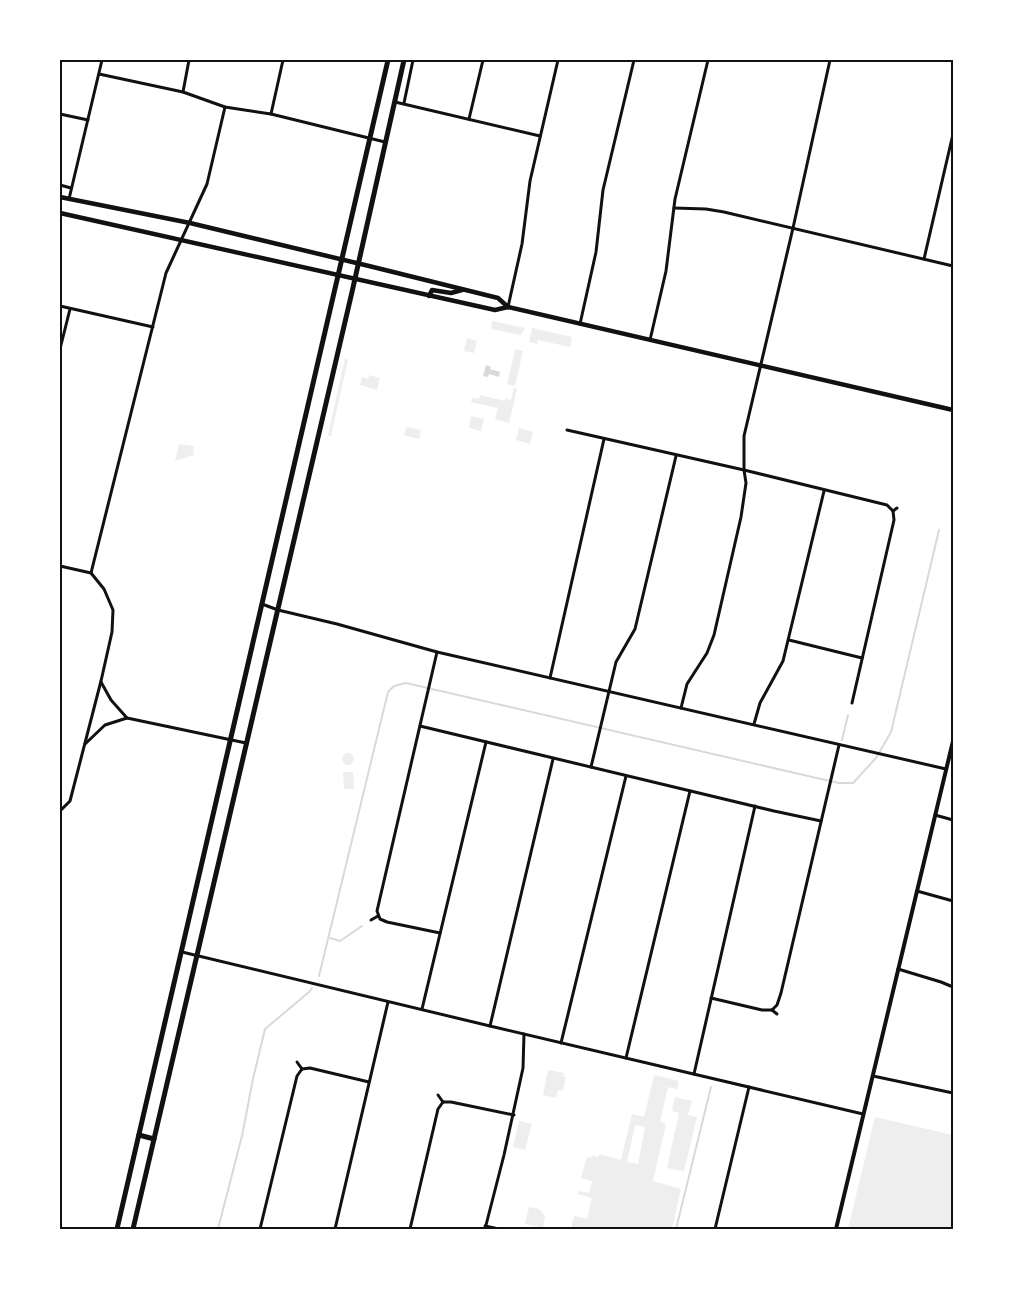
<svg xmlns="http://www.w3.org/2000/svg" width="1013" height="1289" font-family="Montserrat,sans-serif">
	<rect width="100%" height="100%" fill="#fff"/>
	<!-- green -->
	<g fill="#eee" fill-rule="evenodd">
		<path d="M492,321H493L525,328L521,335L491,329Z"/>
		<path d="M532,328L572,337L570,347L538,340L537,344L529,342Z"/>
		<path d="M467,338L477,341L474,353L464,351Z"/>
		<path d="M515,349L523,351L515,386L507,384Z"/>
		<path d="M345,358L348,360L331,436L328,435Z"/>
		<path d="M369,375L380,378L377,390L360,385L362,377L368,379Z"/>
		<path d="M514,388L517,389L509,423L495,419L498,408L471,402L472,398L479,399L480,395L505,401L506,398L511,400Z"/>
		<path d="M471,416L484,419L481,431L469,428Z"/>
		<path d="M406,427L421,430L419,439L404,435Z"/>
		<path d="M519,428L533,432L530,444L516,440Z"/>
		<path d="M179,444L194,446L193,452L194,455L175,461Z"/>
		<circle cx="348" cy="759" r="6"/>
		<path d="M343,772H353L354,789H344Z"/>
		<path d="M548,1070L564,1073L563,1076L566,1077L563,1091L558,1090L556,1098L543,1095Z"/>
		<path d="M654,1075L679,1081L677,1089L668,1087L660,1122L666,1124L653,1181L681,1189L672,1229H571L574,1216L587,1219L592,1198L578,1194L579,1191L589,1193L592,1181L581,1178L587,1157L591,1158L592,1155L599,1157V1154L621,1160L632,1114L644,1117ZM635,1125L645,1127L638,1164L627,1162Z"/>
		<path d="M675,1097L692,1101L688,1115L697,1117L684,1171L667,1168L679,1113L672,1111Z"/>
		<path d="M875,1117L953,1135V1229H848Z"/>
		<path d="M519,1121L532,1124L525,1150L513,1147Z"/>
		<path d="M529,1207L539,1209L545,1216L543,1228L525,1224Z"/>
	</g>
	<!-- water -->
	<path fill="#d9d9d9" d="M486,365L491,367L490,369L500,372L499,377L489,374L488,377L483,376Z"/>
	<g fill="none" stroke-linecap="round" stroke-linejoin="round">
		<!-- stream -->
		<g stroke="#d9d9d9" stroke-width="2">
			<path d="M842,740L848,715"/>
			<path d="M330,938L340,941L362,926"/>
			<path d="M319,976L388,692L394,686L406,683L821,779L839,783H853L876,758L891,732L939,530"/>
			<path d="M218,1229L242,1136L253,1079L265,1029L309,992L312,988"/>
			<path d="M676,1229L711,1087"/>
		</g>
		<!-- minor -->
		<g stroke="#111" stroke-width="3">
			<path d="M99,74L183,92L225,107L271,114L385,142"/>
			<path d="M183,92L189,60"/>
			<path d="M395,102L540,136"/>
			<path d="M404,103L413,60"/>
			<path d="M60,114L88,120"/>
			<path d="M271,114L283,60"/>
			<path d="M469,119L483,60"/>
			<path d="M60,185L71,188"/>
			<path d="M69,199L102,60"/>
			<path d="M674,208L706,209L724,212L953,266"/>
			<path d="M924,259L953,134"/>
			<path d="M60,306L153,327"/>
			<path d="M508,307L522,244L530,181L558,60"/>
			<path d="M580,324L596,252L603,190L634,60"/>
			<path d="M650,340L666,271L675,199L708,60"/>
			<path d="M60,349L70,309"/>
			<path d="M567,430L744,470L887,505L893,511"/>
			<path d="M60,566L91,573"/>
			<path d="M91,573L166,273L207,184L225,107"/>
			<path d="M262,604L278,610L337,624L437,652L946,769"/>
			<path d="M789,640L862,658"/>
			<path d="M437,652L377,911L380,919L387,922L440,933"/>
			<path d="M550,678L604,439"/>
			<path d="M101,682L111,700L127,718L246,743"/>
			<path d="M852,703L894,520L893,511L897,508"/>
			<path d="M681,708L687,684L707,653L714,635L741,517L746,483L744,470V436L793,228L830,60"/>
			<path d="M754,724L760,703L783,661L824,491"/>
			<path d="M420,726L774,811L821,821"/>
			<path d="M85,744L105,725L127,718"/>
			<path d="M591,767L616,662L635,629L676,456"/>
			<path d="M60,811L70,801L101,681L112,632L113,610L104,589L91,573"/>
			<path d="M935,815L953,820"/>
			<path d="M917,891L953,901"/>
			<path d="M371,920L378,916"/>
			<path d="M182,952L490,1026L863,1114"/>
			<path d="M898,969L941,982L953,987"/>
			<path d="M711,998L762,1010H772"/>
			<path d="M422,1009L486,742"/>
			<path d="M772,1010L777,1005L781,993L839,745"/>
			<path d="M772,1010L777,1014"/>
			<path d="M490,1026L553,759"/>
			<path d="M561,1043L626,776"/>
			<path d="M626,1058L690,791"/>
			<path d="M297,1062L302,1069"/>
			<path d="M302,1069L310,1068L369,1082"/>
			<path d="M694,1074L755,806"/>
			<path d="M873,1076L953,1093"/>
			<path d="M438,1095L443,1102"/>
			<path d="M443,1102H451L514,1115"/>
			<path d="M485,1226L499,1229"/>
			<path d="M260,1229L297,1076L302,1069"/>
			<path d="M335,1229L388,1002"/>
			<path d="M410,1229L438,1109L443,1102"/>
			<path d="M485,1229L504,1155L523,1068L524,1034"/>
			<path d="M715,1229L749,1087"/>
		</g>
		<!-- tertiary -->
		<path stroke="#111" stroke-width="4" d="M836,1229L953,741"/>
		<!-- secondary -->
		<g stroke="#111" stroke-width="4.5">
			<path d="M60,197L190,223L369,266L498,298L508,307"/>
			<path d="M60,213L495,310L508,307L953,410"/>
			<path d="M429,296L432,290L451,293L462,290"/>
		</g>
		<!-- primary -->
		<g stroke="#111" stroke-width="5">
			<path d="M139,1135L154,1139"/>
			<path d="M117,1229C209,840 298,450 388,60"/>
			<path d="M133,1229L352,292L404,60"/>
		</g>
	</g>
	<!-- border -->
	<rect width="1013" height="1289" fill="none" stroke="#ffffff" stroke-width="122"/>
	<rect x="61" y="61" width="891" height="1167" fill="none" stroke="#111" stroke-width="2"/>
</svg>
